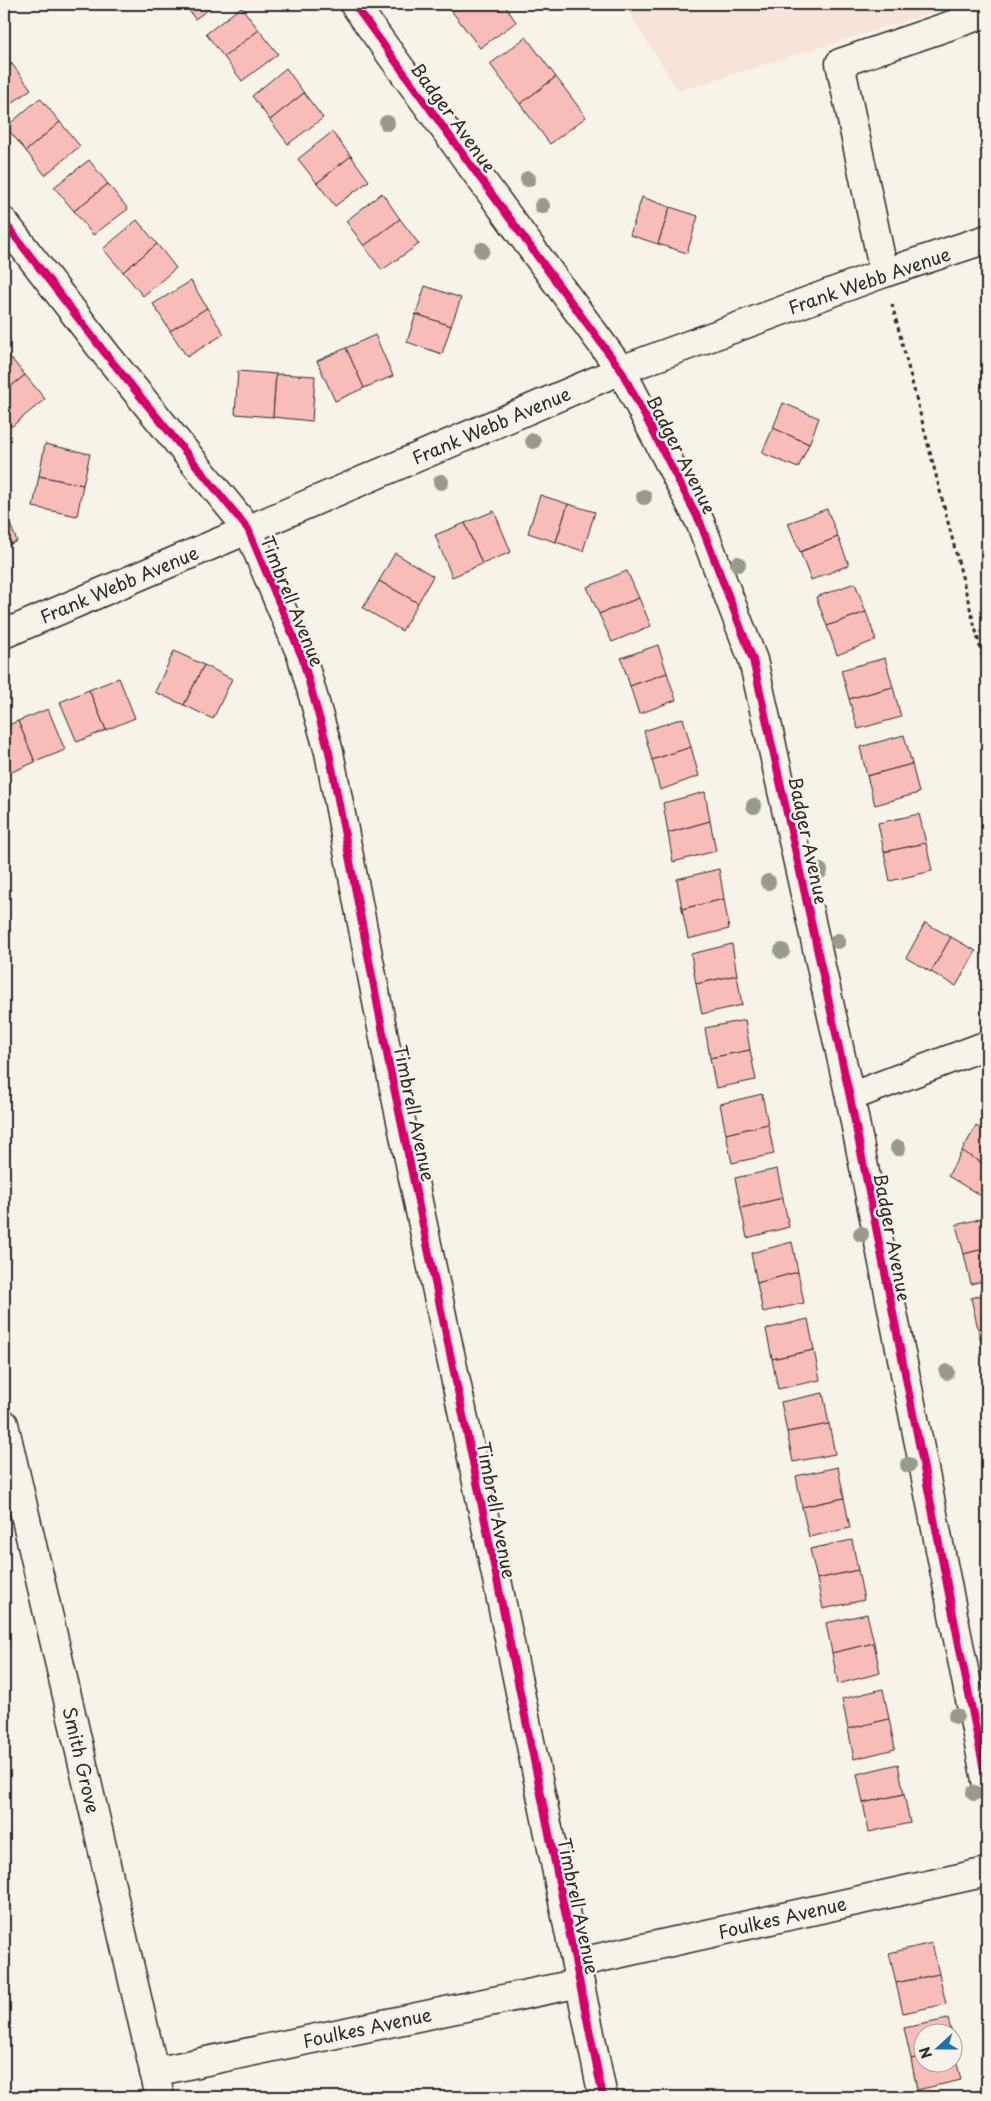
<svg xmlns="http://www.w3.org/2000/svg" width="991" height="2101" font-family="'Playpen Sans',sans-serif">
	<rect width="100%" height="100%" fill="#f7f3e8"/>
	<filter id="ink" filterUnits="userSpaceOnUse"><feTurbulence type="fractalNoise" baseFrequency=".02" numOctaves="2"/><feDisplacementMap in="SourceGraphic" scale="10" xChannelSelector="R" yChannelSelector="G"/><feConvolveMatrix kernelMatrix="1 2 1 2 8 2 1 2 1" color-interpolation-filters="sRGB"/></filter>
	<g filter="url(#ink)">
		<!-- built -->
		<path fill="#f8e3da" d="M623,4H960L679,91Z"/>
		<!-- building -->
		<g fill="#f9bdb9" stroke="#2b2b2b">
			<path d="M185,4H216L195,19Z"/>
			<path d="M446,4H457L450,9Z"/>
			<path d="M457,4H504L516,22L480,48L450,9Z"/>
			<path d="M241,7L259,30L224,57L206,34Z"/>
			<path d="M259,30L278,54L242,81L224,57Z"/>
			<path d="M526,37L556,77L520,104L490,64Z"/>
			<path d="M4,52L12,64L4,70Z"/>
			<path d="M12,64L31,89L4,109V70Z"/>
			<path d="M286,68L304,93L270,120L252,96Z"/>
			<path d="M556,77L586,117L550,144L520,104Z"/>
			<path d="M304,93L323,118L288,144L270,120Z"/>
			<path d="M40,98L60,122L26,151L6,127Z"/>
			<path d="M60,122L80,146L45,175L26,151Z"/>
			<path d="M332,132L351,156L317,183L298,159Z"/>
			<path d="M351,156L369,181L335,206L317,183Z"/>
			<path d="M89,160L108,184L74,211L54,187Z"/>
			<path d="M108,184L128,209L93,235L74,211Z"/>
			<path d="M382,193L400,219L364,246L346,221Z"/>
			<path d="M642,197L670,207L658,244L630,235Z"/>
			<path d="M670,207L698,216L687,253L658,244Z"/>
			<path d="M400,219L419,244L382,270L364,246Z"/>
			<path d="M137,220L157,244L123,272L103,249Z"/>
			<path d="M157,244L176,268L143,296L123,272Z"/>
			<path d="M191,281L207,308L170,331L153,304Z"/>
			<path d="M425,286L461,298L451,326L416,314Z"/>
			<path d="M207,308L224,334L187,357L170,331Z"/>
			<path d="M416,314L451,326L442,354L407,342Z"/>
			<path d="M375,335L393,376L364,388L346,348Z"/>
			<path d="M346,348L364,388L335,401L317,361Z"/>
			<path d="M5,351L25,375L4,392V352Z"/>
			<path d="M238,371L276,374L273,417L235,414Z"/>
			<path d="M276,374L315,376L312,421L273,417Z"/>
			<path d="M25,375L45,399L11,427L4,418V392Z"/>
			<path d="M783,403L819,418L809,444L773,428Z"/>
			<path d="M773,428L809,444L798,468L762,453Z"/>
			<path d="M45,444L90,454L83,485L39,476Z"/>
			<path d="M39,476L83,485L77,516L33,507Z"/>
			<path d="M540,495L568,504L556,542L528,533Z"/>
			<path d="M568,504L595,512L583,551L556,542Z"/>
			<path d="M827,509L838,537L800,552L788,523Z"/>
			<path d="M4,510L17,541L4,547Z"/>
			<path d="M494,511L511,552L482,564L465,523Z"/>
			<path d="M465,523L482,564L452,577L435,535Z"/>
			<path d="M838,537L849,565L811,580L800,552Z"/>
			<path d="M395,553L433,576L418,603L379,581Z"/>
			<path d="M627,571L639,598L599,614L587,587Z"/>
			<path d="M379,581L418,603L402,631L363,608Z"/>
			<path d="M855,583L866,612L827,626L816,597Z"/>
			<path d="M639,598L651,626L612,642L599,614Z"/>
			<path d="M866,612L876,640L837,655L827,626Z"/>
			<path d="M658,645L667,673L630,686L621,658Z"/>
			<path d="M174,651L204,665L184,705L155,692Z"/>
			<path d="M885,658L893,687L849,699L841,670Z"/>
			<path d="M204,665L232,679L213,719L184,705Z"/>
			<path d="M667,673L676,700L639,714L630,686Z"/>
			<path d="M119,678L135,718L106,730L89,690Z"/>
			<path d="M893,687L901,717L858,729L849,699Z"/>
			<path d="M89,690L106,730L77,742L60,702Z"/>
			<path d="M48,709L65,750L35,762L18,721Z"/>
			<path d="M683,718L691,747L652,760L644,731Z"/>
			<path d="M18,721L35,762L7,774L4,767V727Z"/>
			<path d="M904,735L912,764L867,776L860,747Z"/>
			<path d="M691,747L699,776L660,790L652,760Z"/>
			<path d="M912,764L919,793L875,805L867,776Z"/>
			<path d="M705,792L710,821L668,833L663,803Z"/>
			<path d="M919,814L926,843L884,852L878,823Z"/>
			<path d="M710,821L716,851L673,862L668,833Z"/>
			<path d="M926,843L932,871L890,881L884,852Z"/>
			<path d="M719,869L724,899L682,909L677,879Z"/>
			<path d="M724,899L729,929L688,939L682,909Z"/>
			<path d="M925,923L951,937L931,972L906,958Z"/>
			<path d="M951,937L976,951L956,986L931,972Z"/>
			<path d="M732,944L737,975L696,984L691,954Z"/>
			<path d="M737,975L742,1005L702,1014L696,984Z"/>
			<path d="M745,1020L750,1050L710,1058L705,1028Z"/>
			<path d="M750,1050L756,1080L716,1088L710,1058Z"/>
			<path d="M762,1094L768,1124L726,1134L720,1104Z"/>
			<path d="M768,1124L774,1154L732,1163L726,1134Z"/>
			<path d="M976,1126L987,1132V1166L962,1151Z"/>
			<path d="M962,1151L987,1166V1188L983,1197L948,1176Z"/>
			<path d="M777,1169L783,1198L741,1208L735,1178Z"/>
			<path d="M783,1198L789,1227L747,1238L741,1208Z"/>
			<path d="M987,1217V1248L964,1254L956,1225Z"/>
			<path d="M792,1242L798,1272L757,1283L751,1253Z"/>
			<path d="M987,1248V1280L971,1284L964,1254Z"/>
			<path d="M798,1272L804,1303L763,1312L757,1283Z"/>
			<path d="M987,1294V1326L978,1329L971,1298Z"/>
			<path d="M808,1319L814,1350L772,1359L766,1329Z"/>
			<path d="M987,1326V1359H985L978,1329Z"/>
			<path d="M814,1350L820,1380L778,1389L772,1359Z"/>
			<path d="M823,1393L829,1424L787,1432L781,1402Z"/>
			<path d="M829,1424L835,1454L793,1462L787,1432Z"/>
			<path d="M838,1467L844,1498L802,1507L796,1476Z"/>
			<path d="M844,1498L850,1528L809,1537L802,1507Z"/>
			<path d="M852,1540L858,1570L817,1579L810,1549Z"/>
			<path d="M858,1570L864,1600L823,1609L817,1579Z"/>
			<path d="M867,1614L874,1643L832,1653L826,1623Z"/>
			<path d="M874,1643L880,1673L838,1684L832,1653Z"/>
			<path d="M883,1689L889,1719L848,1729L842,1699Z"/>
			<path d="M889,1719L895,1749L854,1759L848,1729Z"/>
			<path d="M898,1764L904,1794L863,1803L857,1774Z"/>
			<path d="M904,1794L910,1823L869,1832L863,1803Z"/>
			<path d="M932,1943L939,1974L896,1983L889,1953Z"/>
			<path d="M939,1974L946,2004L903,2013L896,1983Z"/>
			<path d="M948,2019L952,2034H924V2056L911,2059L904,2028Z"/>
			<path d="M954,2050L961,2080L917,2090L911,2059L924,2056V2064H954Z"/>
		</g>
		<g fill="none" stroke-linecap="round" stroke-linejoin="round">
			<defs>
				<g id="minor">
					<path d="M354,4L483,182L621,370L700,522L753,660L850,1097L987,1785"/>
					<path d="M4,222L105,353L248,529L302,657L329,752L389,1064L470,1448L603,2097"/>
					<path d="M884,273L840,63L987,13"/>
					<path d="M4,634L621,370L884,273L987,239"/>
					<path d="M850,1097L987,1045"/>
					<path d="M4,1424L160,2097"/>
					<path d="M576,1963L987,1872"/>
					<path d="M154,2072L580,1983"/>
				</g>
			</defs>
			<!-- minor casing -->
			<use href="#minor" stroke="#2b2b2b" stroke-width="31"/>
			<!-- path -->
			<path stroke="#2b2b2b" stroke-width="3" stroke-dasharray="4 4" stroke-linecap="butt" d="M892,304L987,674"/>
			<!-- minor -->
			<use href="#minor" stroke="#f7f3e8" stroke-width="28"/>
			<defs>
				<g id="cycleway">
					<path d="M354,4L483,182L621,370L700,522L753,660L850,1097L987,1785"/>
					<path d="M4,222L105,353L248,529L302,657L329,752L389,1064L470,1448L603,2097"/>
				</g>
			</defs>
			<!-- cycleway casing -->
			<use href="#cycleway" stroke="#f7f3e8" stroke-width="11"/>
			<!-- cycleway -->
			<use href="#cycleway" stroke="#d6006c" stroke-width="8"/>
		</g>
		<!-- trees -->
		<g fill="#989a8d">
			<circle cx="387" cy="123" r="8"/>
			<circle cx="528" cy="179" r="8"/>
			<circle cx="542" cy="206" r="8"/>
			<circle cx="482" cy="250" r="8"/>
			<circle cx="533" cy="441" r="8"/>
			<circle cx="441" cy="482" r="8"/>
			<circle cx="644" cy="497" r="8"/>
			<circle cx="738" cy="564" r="8"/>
			<circle cx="754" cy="806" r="8"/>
			<circle cx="820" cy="871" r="8"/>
			<circle cx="768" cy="882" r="8"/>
			<circle cx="838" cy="941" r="8"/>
			<circle cx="782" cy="951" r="8"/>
			<circle cx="898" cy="1148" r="8"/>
			<circle cx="861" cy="1234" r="8"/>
			<circle cx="947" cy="1372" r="8"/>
			<circle cx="908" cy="1465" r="8"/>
			<circle cx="956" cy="1716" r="8"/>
			<circle cx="974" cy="1793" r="8"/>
		</g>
	</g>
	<g text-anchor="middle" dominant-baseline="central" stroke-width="5" stroke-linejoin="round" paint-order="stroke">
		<!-- street labels -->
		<g font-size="18" fill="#2b2b2b" stroke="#f7f3e8">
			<text transform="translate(454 117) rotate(54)">Badger Avenue</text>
			<text transform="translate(869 280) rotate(-19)">Frank Webb Avenue</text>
			<text transform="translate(491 425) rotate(-23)">Frank Webb Avenue</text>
			<text transform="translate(682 454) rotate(63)">Badger Avenue</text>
			<text transform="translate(119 584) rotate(-23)">Frank Webb Avenue</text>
			<text transform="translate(293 601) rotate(68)">Timbrell Avenue</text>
			<text transform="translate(809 840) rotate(78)">Badger Avenue</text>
			<text transform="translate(415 1113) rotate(78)">Timbrell Avenue</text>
			<text transform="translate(893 1237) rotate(79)">Badger Avenue</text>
			<text transform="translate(497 1510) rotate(79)">Timbrell Avenue</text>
			<text transform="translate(82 1760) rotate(77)">Smith Grove</text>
			<text transform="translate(579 1906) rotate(78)">Timbrell Avenue</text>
			<text transform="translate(782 1917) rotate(-13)">Foulkes Avenue</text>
			<text transform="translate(367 2027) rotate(-12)">Foulkes Avenue</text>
		</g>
	</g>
	<!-- margin -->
	<rect width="991" height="2101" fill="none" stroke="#f7f3e8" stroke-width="20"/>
	<rect x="10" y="10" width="971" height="2081" fill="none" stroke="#2b2b2b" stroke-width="2" filter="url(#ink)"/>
	<!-- north arrow -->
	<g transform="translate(938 2048) rotate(249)"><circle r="24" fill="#f7f3e8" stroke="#a5a39c"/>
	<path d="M0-4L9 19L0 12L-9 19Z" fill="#1f6fb2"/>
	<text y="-8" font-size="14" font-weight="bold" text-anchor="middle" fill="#2b2b2b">N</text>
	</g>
</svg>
